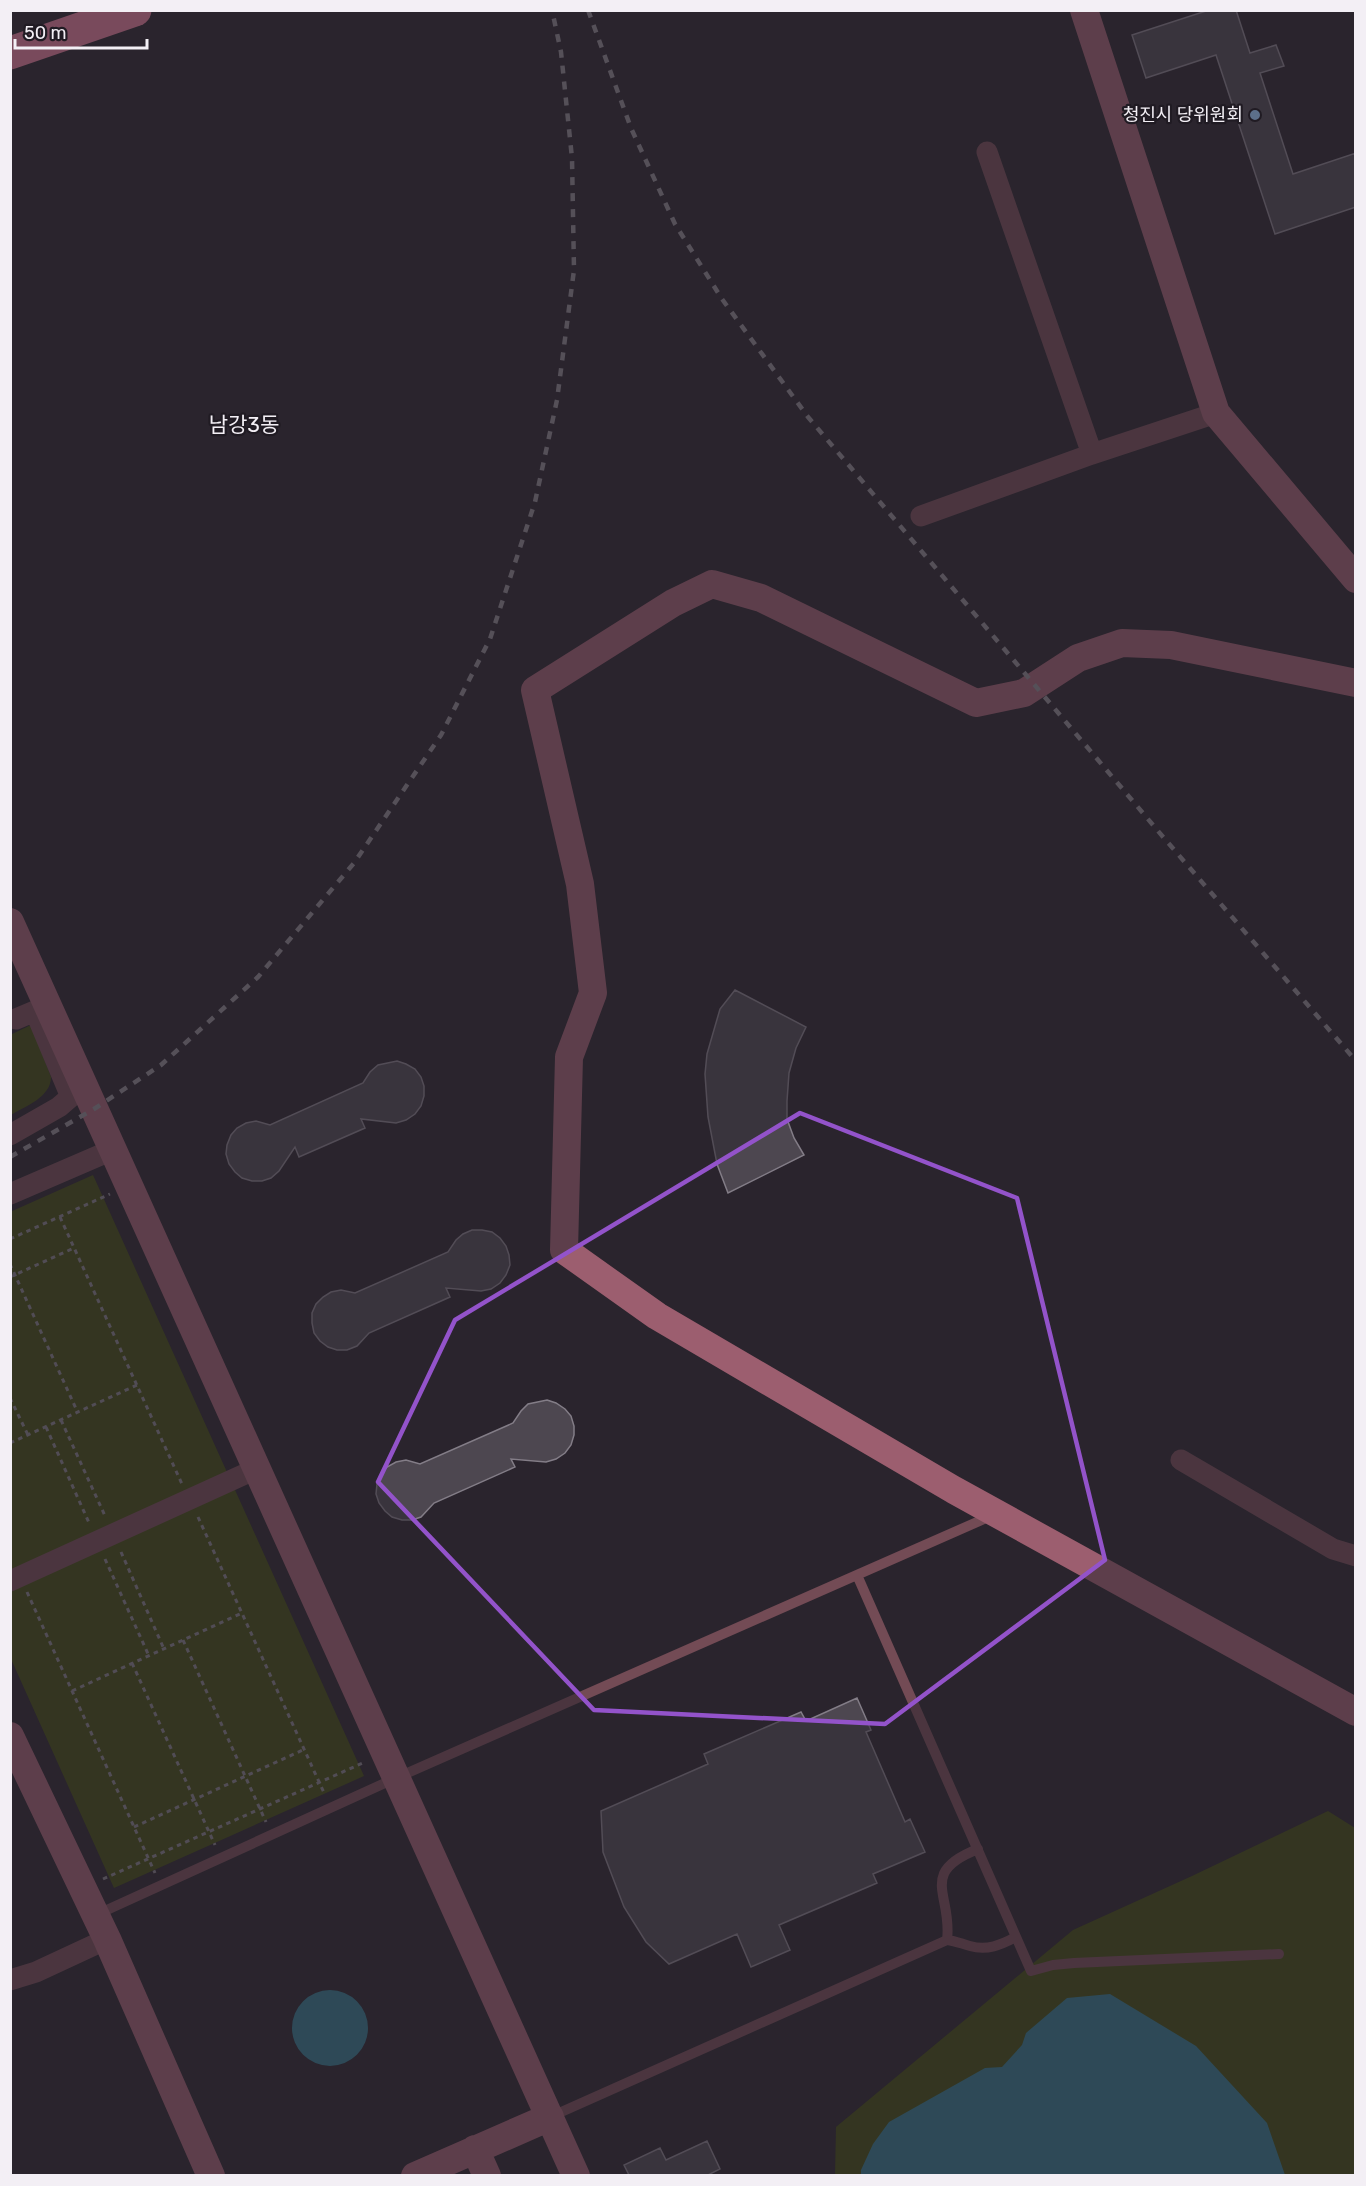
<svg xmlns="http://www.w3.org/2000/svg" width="1366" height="2186" font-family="Rubik,'Noto Sans KR',sans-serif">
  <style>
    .green { fill: #414b12 }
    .water { fill: #33778a }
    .building { fill: #4d4750; stroke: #837d87; stroke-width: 1.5 }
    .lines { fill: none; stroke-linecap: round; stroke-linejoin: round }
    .path { stroke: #827d85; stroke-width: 3; stroke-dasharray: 4.5 4.5; stroke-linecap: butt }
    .lane { stroke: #734b55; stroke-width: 10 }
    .street { stroke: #734b55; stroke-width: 21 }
    .secondary { stroke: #9c5e6f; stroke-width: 28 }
    .highway { stroke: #da7995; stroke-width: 33 }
    .rail { stroke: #8a858d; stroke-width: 4.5; stroke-dasharray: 8 8; stroke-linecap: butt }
    .marked { fill: none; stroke: #9353ca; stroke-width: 4.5; stroke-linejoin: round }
    .service-dot { fill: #5c6f8a; stroke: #201b23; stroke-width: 2 }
    .labels { text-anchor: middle; stroke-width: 4.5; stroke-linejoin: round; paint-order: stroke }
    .poi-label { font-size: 18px; fill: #f3eff5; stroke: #201b23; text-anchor: end }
    .quarter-label { font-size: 21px; fill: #f3eff5; stroke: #201b23 }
  </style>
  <rect width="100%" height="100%" fill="#2a242d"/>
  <path class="green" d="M 31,1025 L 51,1077 C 51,1097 26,1106 11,1115 L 10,1035 Z
    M 93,1175 L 364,1776 L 114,1888 L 11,1659 L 10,1212 Z
    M 1328,1811 L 1355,1828 L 1355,2175 L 835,2176 L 836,2127 L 1073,1930 L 1192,1876 Z"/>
  <path class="water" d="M292 2028a38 38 0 1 1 76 0a38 38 0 1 1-76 0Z
    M 1110,1994 L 1196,2046 L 1267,2123 L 1285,2175 L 861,2175 L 861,2170 L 873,2144 L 889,2122 L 985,2068 L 1002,2067 L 1022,2045 L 1026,2033 L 1067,1998 Z"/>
  <path class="building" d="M 1209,10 L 1236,10 L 1250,53 L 1276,45 L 1284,66 L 1260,73 L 1293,174 L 1356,153 L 1356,207 L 1275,234 L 1216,55 L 1146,78 L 1132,35 Z
    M 735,990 L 806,1027 L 796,1048 L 789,1073 L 787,1101 L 787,1119 L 794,1138 L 804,1155 L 728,1193 L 717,1164 L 708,1117 L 705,1074 L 707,1054 L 720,1009 Z
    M 397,1061 L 406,1064 L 415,1069 L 421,1077 L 424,1086 L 424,1096 L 421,1106 L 415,1114 L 406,1120 L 396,1123 L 361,1119 L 365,1128 L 299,1157 L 295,1147 L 279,1171 L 271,1178 L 262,1181 L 252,1181 L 242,1178 L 235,1172 L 229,1164 L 226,1154 L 227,1145 L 231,1135 L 237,1128 L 246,1123 L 256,1121 L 270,1125 L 363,1083 L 370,1072 L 378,1065 Z
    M 472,1230 L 482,1230 L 492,1232 L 500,1238 L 506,1246 L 509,1255 L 510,1265 L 506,1275 L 500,1283 L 491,1289 L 481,1291 L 446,1288 L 450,1297 L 369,1333 L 357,1346 L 347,1350 L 337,1350 L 328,1347 L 320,1341 L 314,1333 L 312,1323 L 312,1313 L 316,1304 L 323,1297 L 331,1292 L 341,1290 L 355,1293 L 448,1252 L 456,1240 L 463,1234 Z
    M 547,1400 L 556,1403 L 565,1409 L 571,1416 L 574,1426 L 574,1435 L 571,1445 L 565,1453 L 556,1459 L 546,1462 L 511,1459 L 515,1467 L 434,1503 L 421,1517 L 412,1520 L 402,1520 L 392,1517 L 385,1511 L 379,1503 L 376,1494 L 377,1484 L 381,1474 L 387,1467 L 396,1462 L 406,1460 L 420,1464 L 513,1423 L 521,1411 L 528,1404 Z
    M 857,1698 L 871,1730 L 866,1732 L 905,1822 L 910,1819 L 925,1852 L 873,1874 L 877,1883 L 779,1925 L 790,1950 L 751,1967 L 737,1934 L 669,1964 L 646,1942 L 624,1907 L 603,1852 L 601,1811 L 708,1764 L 704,1754 L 801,1712 L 806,1721 Z
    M 707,2141 L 720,2169 L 708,2175 L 629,2175 L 624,2165 L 660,2148 L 666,2160 Z"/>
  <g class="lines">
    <path class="path" d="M 60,1217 L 182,1484
      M 10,1239 L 110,1194
      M 10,1264 L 78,1413
      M 10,1277 L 74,1248
      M 10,1398 L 28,1435
      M 61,1420 L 106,1518
      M 46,1427 L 90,1525
      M 10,1443 L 137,1385
      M 198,1517 L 325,1795
      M 121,1552 L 164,1649
      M 105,1559 L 149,1656
      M 27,1592 L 155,1873
      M 183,1640 L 266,1822
      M 132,1663 L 215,1845
      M 72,1691 L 242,1613
      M 134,1827 L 305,1749
      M 103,1879 L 365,1762"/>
    <path class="lane" d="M 857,1575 L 1031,1971 L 1053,1965 L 1074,1963 L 1279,1954
      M 98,1914 L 396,1778 L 993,1515
      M 947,1940 C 953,1895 917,1873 978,1849
      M 550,2117 L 947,1940 C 956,1941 962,1944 970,1946 C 987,1951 1001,1945 1016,1937"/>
    <path class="street" d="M 987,152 L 1092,454
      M 921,516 L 1092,454 L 1216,413
      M 16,1019 L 35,1011 L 71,1097
      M 10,1135 L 59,1107 L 81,1088
      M 10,1194 L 112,1150
      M 1181,1460 L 1333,1549 L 1356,1556
      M 10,1581 L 256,1469
      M 10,1980 L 36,1972 L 107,1939"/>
    <path class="secondary" d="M 1084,10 L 1216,413 L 1356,579
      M 1356,683 L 1171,645 L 1122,643 L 1078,658 L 1024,693 L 976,703 L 761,598 L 712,584 L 673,603 L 535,690 L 580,884 L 593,993 L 569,1057 L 564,1250 L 657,1316 L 954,1490 L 1356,1712
      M 10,922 L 576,2176
      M 10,1736 L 107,1939 L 211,2176
      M 475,2149 L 487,2176
      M 415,2176 L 550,2117"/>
    <path class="highway" d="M 10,53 L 135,10"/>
    <path class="rail" d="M 588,10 L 631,128 L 675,224 L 722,299 L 808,417 L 1164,838 L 1356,1061
      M 10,1157 L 94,1109 L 161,1065 L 258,977 L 354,863 L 441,735 L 490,639 L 535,502 L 557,400 L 574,270 L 572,158 L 561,52 L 552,10"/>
  </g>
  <path d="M0 0H1366V2186H0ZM 800,1113 L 1017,1198 L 1105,1560 L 885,1724 L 594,1710 L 378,1482 L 455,1320 Z" fill="#2a242d" fill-opacity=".55" fill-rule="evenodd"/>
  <path class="marked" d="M 800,1113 L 1017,1198 L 1105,1560 L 885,1724 L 594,1710 L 378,1482 L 455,1320 Z"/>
  <circle class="service-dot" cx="1255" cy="115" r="6"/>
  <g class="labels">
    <g class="poi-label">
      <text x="1243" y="121">청진시 당위원회</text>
    </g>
    <g class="quarter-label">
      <text x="244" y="432">남강3동</text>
    </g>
  </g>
  <rect width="1366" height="2186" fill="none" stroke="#f3eff5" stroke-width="24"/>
  <path d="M15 39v9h132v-9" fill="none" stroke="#f3eff5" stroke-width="3"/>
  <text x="24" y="39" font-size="18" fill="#f3eff5" stroke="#201b23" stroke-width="4.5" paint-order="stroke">50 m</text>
</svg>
